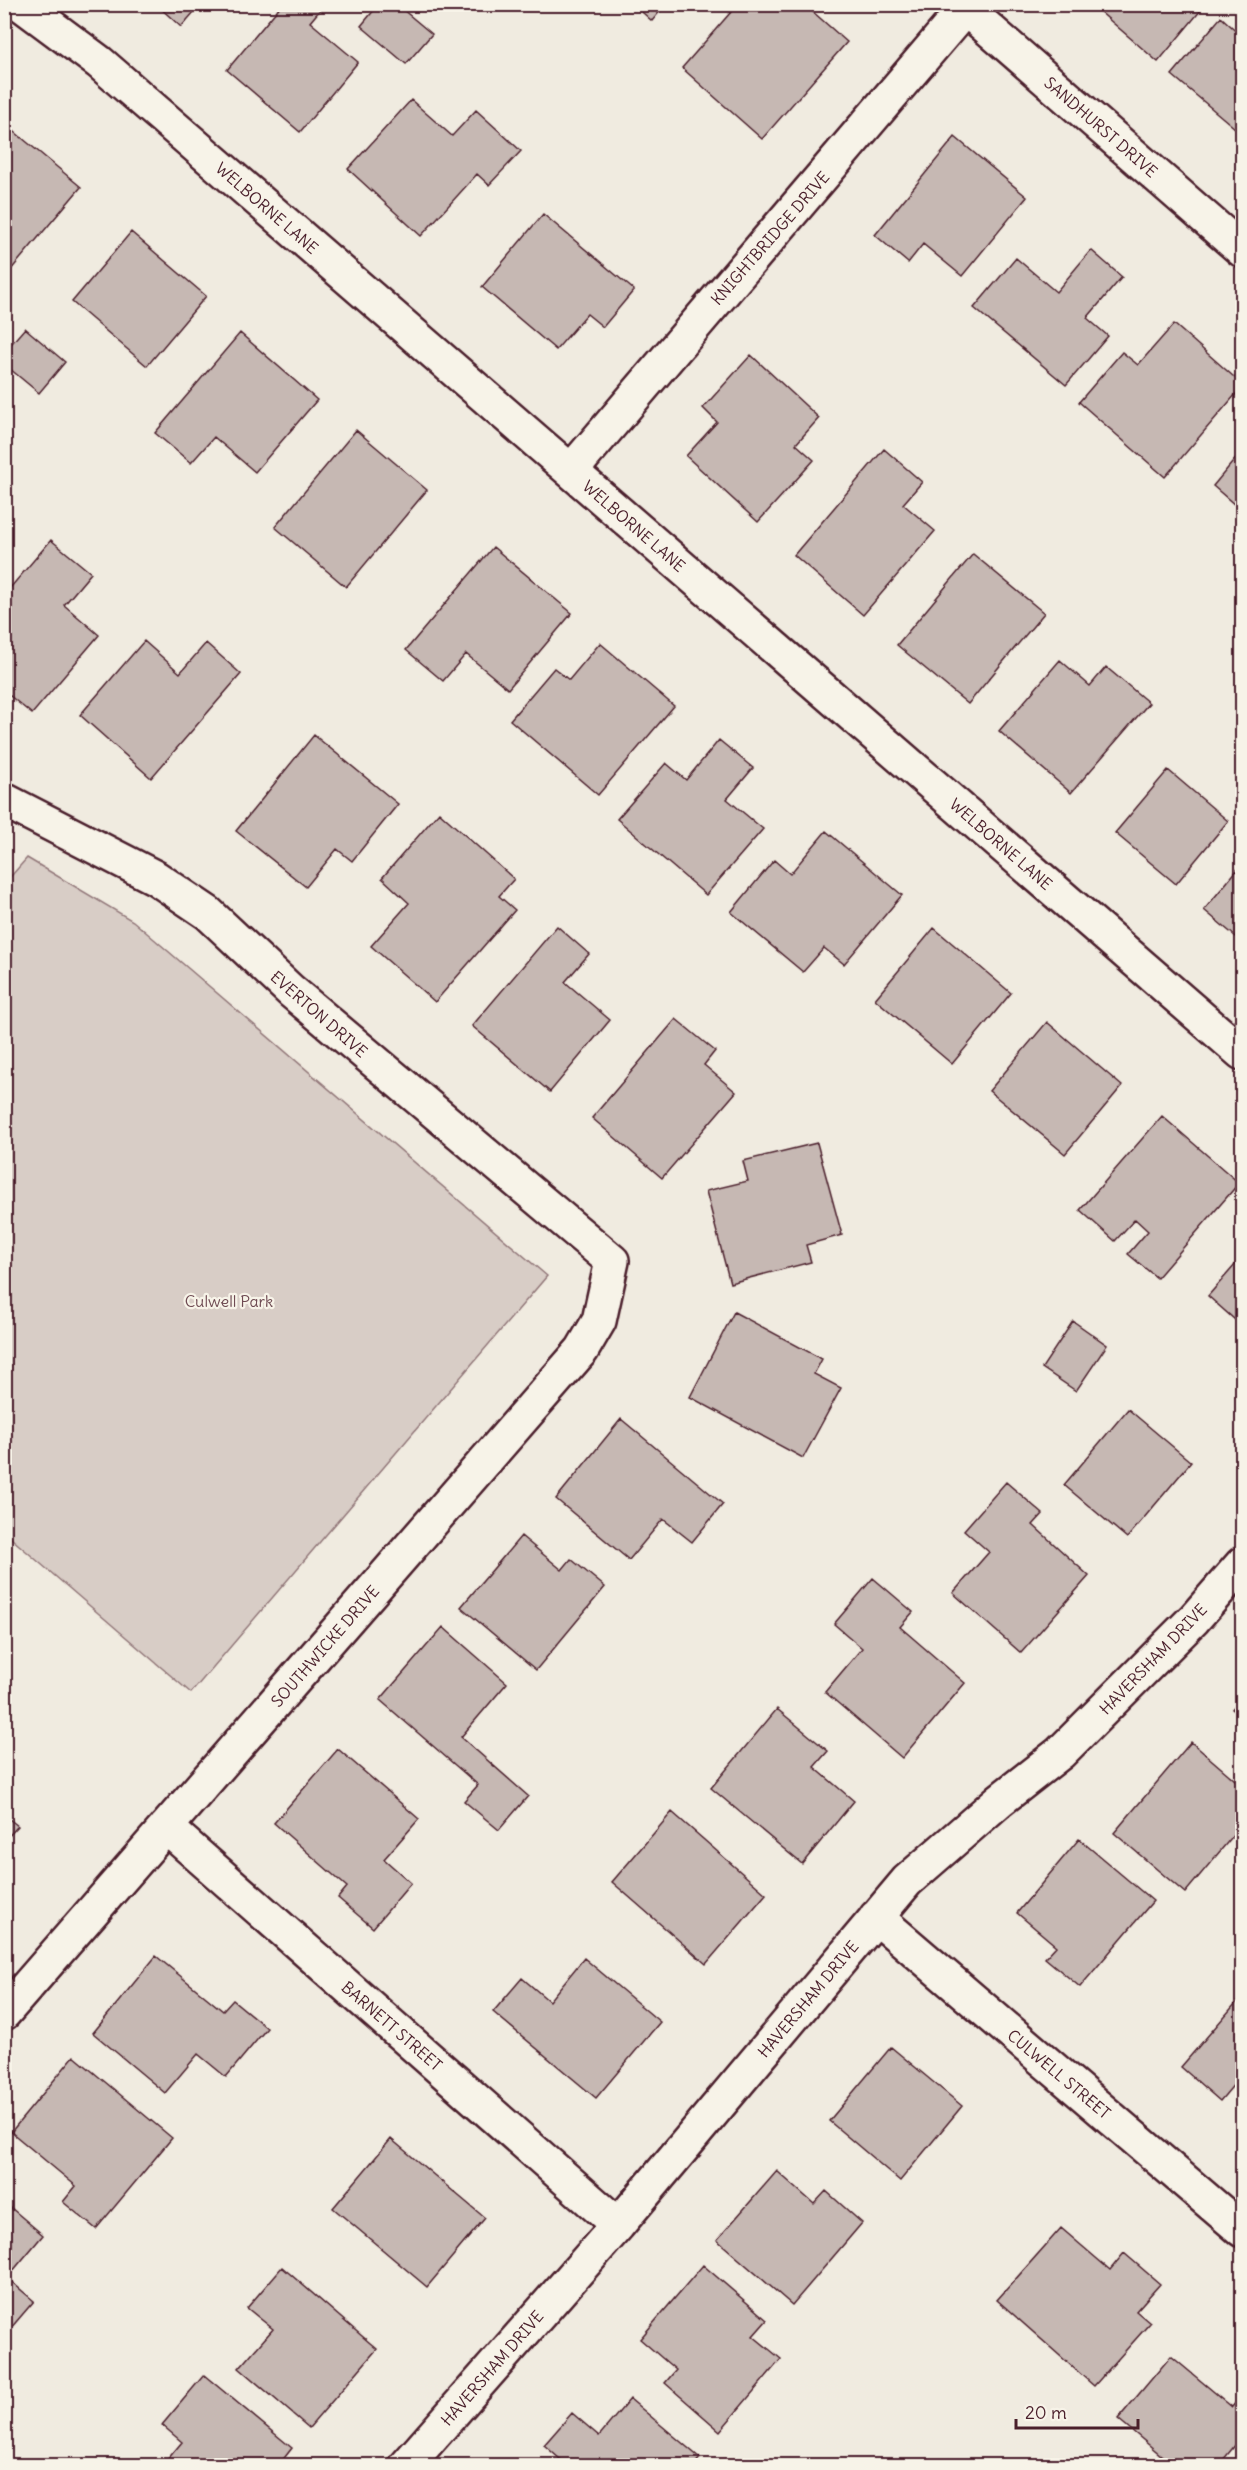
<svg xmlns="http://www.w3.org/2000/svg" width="1247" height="2470" font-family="Delius,sans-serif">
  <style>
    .green { fill: #d8cdc6; stroke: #917678; stroke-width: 1.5 }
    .building { fill: #c6b8b3; stroke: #4a1f2b; stroke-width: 1.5 }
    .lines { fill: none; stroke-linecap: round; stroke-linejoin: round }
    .minor-casing { stroke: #4a1f2b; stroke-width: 38 }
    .minor { stroke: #f7f3e8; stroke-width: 33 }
    .labels { text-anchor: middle; stroke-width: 4.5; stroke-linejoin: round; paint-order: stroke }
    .street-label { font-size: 16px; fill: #4a1f2b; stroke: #f7f3e8 }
    .park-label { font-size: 16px; fill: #6e4a52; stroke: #f7f3e8 }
  </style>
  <rect width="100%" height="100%" fill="#f0ebe0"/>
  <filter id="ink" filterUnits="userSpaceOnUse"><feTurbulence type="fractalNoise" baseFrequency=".0167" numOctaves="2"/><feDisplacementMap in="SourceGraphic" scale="12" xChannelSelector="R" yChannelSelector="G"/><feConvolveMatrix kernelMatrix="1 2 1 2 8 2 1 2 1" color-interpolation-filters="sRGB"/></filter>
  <g filter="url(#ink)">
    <path class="green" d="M 27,858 L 133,921 L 547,1276 L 191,1693 L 5,1533 L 4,884 Z"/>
    <path class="building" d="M 156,4 L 201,4 L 181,27 Z
      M 282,4 L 325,4 L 310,22 L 358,62 L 300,132 L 227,70 Z
      M 379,4 L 396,4 L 432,34 L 406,64 L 361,26 Z
      M 633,4 L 666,4 L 652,21 Z
      M 738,4 L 804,4 L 847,42 L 762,139 L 682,68 Z
      M 1091,4 L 1206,4 L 1158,62 Z
      M 1221,17 L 1242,36 L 1242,134 L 1172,75 Z
      M 411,100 L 452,136 L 476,110 L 521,151 L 489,185 L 477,174 L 421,236 L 348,169 Z
      M 4,123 L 81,187 L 4,278 Z
      M 955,137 L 1027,197 L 962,276 L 923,244 L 908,263 L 875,235 Z
      M 543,214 L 634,290 L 603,327 L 587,314 L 556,350 L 482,287 Z
      M 131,232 L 206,296 L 147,366 L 72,302 Z
      M 1091,250 L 1122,277 L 1087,318 L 1108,336 L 1066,385 L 974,308 L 1016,258 L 1056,292 Z
      M 1174,324 L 1242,384 L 1242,387 L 1165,477 L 1079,402 L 1122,352 L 1138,365 Z
      M 25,328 L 65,362 L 39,393 L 4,364 L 4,352 Z
      M 240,333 L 317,400 L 255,472 L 214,437 L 191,463 L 155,433 Z
      M 751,355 L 819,418 L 796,444 L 814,460 L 758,522 L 686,456 L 717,422 L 703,408 Z
      M 356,430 L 427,490 L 346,587 L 275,527 Z
      M 884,449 L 922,482 L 903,504 L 935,531 L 863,615 L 794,555 Z
      M 1242,451 L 1242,511 L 1213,486 Z
      M 51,540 L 91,573 L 64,605 L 99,635 L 32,714 L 4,691 L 4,595 Z
      M 493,547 L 572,613 L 508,689 L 466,654 L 443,681 L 406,650 Z
      M 973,554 L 1044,613 L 968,704 L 897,645 Z
      M 144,641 L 180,673 L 206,643 L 241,674 L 151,778 L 80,715 Z
      M 600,643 L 674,706 L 598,795 L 510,720 L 554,668 L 569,680 Z
      M 1060,660 L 1090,686 L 1106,667 L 1149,703 L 1071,793 L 999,731 Z
      M 314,735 L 398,804 L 352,861 L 337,849 L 306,887 L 236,831 Z
      M 719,740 L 753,768 L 727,799 L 763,829 L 706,895 L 617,819 L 666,763 L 686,780 Z
      M 1168,770 L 1228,821 L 1176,884 L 1115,833 Z
      M 439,812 L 514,879 L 499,896 L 515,910 L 435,1002 L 371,946 L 409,903 L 382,878 Z
      M 826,831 L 902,895 L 844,964 L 824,948 L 803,972 L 731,912 L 774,860 L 790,874 Z
      M 1242,864 L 1242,942 L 1204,910 Z
      M 557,926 L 589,954 L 565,982 L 610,1020 L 550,1092 L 472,1026 Z
      M 934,928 L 1011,993 L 952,1064 L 875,999 Z
      M 676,1019 L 715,1051 L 704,1065 L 736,1092 L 662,1178 L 592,1118 Z
      M 1047,1022 L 1122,1086 L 1065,1154 L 989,1091 Z
      M 1162,1116 L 1239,1183 L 1157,1278 L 1128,1254 L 1148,1231 L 1135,1219 L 1115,1241 L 1080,1210 Z
      M 817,1143 L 842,1235 L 806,1245 L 811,1262 L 730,1283 L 706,1191 L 748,1181 L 743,1161 Z
      M 1242,1257 L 1242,1326 L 1208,1296 Z
      M 734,1312 L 822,1359 L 814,1374 L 841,1388 L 803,1458 L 690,1397 Z
      M 1073,1321 L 1107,1345 L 1076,1391 L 1042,1368 Z
      M 1128,1409 L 1191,1462 L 1127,1538 L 1064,1485 Z
      M 621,1419 L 723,1504 L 692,1542 L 663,1519 L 629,1560 L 556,1499 Z
      M 1006,1482 L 1043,1514 L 1033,1525 L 1089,1576 L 1021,1653 L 953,1593 L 989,1552 L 964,1530 Z
      M 521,1536 L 562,1570 L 571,1559 L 605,1587 L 536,1670 L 461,1607 Z
      M 873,1578 L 913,1612 L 900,1627 L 965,1683 L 902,1758 L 825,1692 L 862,1648 L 834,1624 Z
      M 443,1627 L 507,1683 L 461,1737 L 528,1796 L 499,1830 L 464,1801 L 478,1785 L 380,1700 Z
      M 1242,1697 L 1242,1717 L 1232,1709 Z
      M 777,1709 L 828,1751 L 814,1767 L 854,1801 L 802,1864 L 711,1788 Z
      M 1191,1742 L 1242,1786 L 1242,1825 L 1185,1893 L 1114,1833 Z
      M 338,1749 L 419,1819 L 384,1859 L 411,1883 L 373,1928 L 338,1898 L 347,1887 L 274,1823 Z
      M 672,1812 L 766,1894 L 706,1964 L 612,1882 Z
      M 4,1815 L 18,1826 L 4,1841 Z
      M 1079,1839 L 1153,1901 L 1080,1987 L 1045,1958 L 1056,1946 L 1017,1913 Z
      M 156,1956 L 223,2011 L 233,2000 L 267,2028 L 226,2077 L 198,2054 L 165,2093 L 93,2033 Z
      M 584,1958 L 660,2022 L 596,2098 L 493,2012 L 522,1978 L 549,2001 Z
      M 1242,1996 L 1242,2075 L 1220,2101 L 1181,2067 Z
      M 891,2047 L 962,2106 L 900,2181 L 829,2121 Z
      M 74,2056 L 172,2138 L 96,2229 L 63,2202 L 76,2186 L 11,2132 Z
      M 391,2139 L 485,2218 L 427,2287 L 333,2208 Z
      M 777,2171 L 814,2204 L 826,2191 L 862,2223 L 792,2305 L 717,2240 Z
      M 4,2202 L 43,2235 L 7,2278 L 34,2301 L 4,2336 Z
      M 1061,2228 L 1110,2270 L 1124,2253 L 1160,2284 L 1136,2311 L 1150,2323 L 1094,2386 L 997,2300 Z
      M 703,2265 L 767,2320 L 753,2336 L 781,2359 L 720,2431 L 665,2383 L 676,2370 L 640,2339 Z
      M 282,2267 L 377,2349 L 309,2428 L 239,2368 L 273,2329 L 247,2308 Z
      M 1171,2356 L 1232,2407 L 1242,2395 L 1242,2437 L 1218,2466 L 1174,2466 L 1118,2419 Z
      M 204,2375 L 292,2448 L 278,2466 L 162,2466 L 182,2442 L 162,2425 Z
      M 630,2399 L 700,2458 L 693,2466 L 568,2466 L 544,2445 L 572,2413 L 599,2436 Z"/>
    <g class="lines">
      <defs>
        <path id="minor" d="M 21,4 L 99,62 L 1242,1053
          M 960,4 L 1242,250
          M 571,471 L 969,4
          M 4,800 L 156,878 L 208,913 L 291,991 L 612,1261 L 599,1321 L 582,1350 L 4,2013
          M 166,1827 L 618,2225
          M 876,1917 L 1242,2230
          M 406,2466 L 618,2225 L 907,1881 L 1000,1800 L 1060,1753 L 1194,1619 L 1242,1564"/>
      </defs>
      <use href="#minor" class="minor-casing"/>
      <use href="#minor" class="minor"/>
    </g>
  </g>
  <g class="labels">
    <g class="street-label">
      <text transform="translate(1101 127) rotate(41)" y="6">SANDHURST DRIVE</text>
      <text transform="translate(267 208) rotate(41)" y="6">WELBORNE LANE</text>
      <text transform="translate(770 238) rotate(-49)" y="6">KNIGHTBRIDGE DRIVE</text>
      <text transform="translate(634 526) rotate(41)" y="6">WELBORNE LANE</text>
      <text transform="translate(1001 844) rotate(41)" y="6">WELBORNE LANE</text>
      <text transform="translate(319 1014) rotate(41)" y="6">EVERTON DRIVE</text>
      <text transform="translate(325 1646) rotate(-49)" y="6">SOUTHWICKE DRIVE</text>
      <text transform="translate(1153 1659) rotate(-46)" y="6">HAVERSHAM DRIVE</text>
      <text transform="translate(808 1999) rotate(-50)" y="6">HAVERSHAM DRIVE</text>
      <text transform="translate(392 2026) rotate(41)" y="6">BARNETT STREET</text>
      <text transform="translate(1059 2074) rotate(40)" y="6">CULWELL STREET</text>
      <text transform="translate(492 2368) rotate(-49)" y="6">HAVERSHAM DRIVE</text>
    </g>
    <g class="park-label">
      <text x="229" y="1307">Culwell Park</text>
    </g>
  </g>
  <rect width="1247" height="2470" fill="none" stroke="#f7f3e8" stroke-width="24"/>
  <rect x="12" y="12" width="1223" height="2446" fill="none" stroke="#4a1f2b" stroke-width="2" filter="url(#ink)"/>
  <path d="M1016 2419v9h122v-9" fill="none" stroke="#4a1f2b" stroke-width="3"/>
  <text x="1025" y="2419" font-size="18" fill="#4a1f2b" stroke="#f7f3e8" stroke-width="4.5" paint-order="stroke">20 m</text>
</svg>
